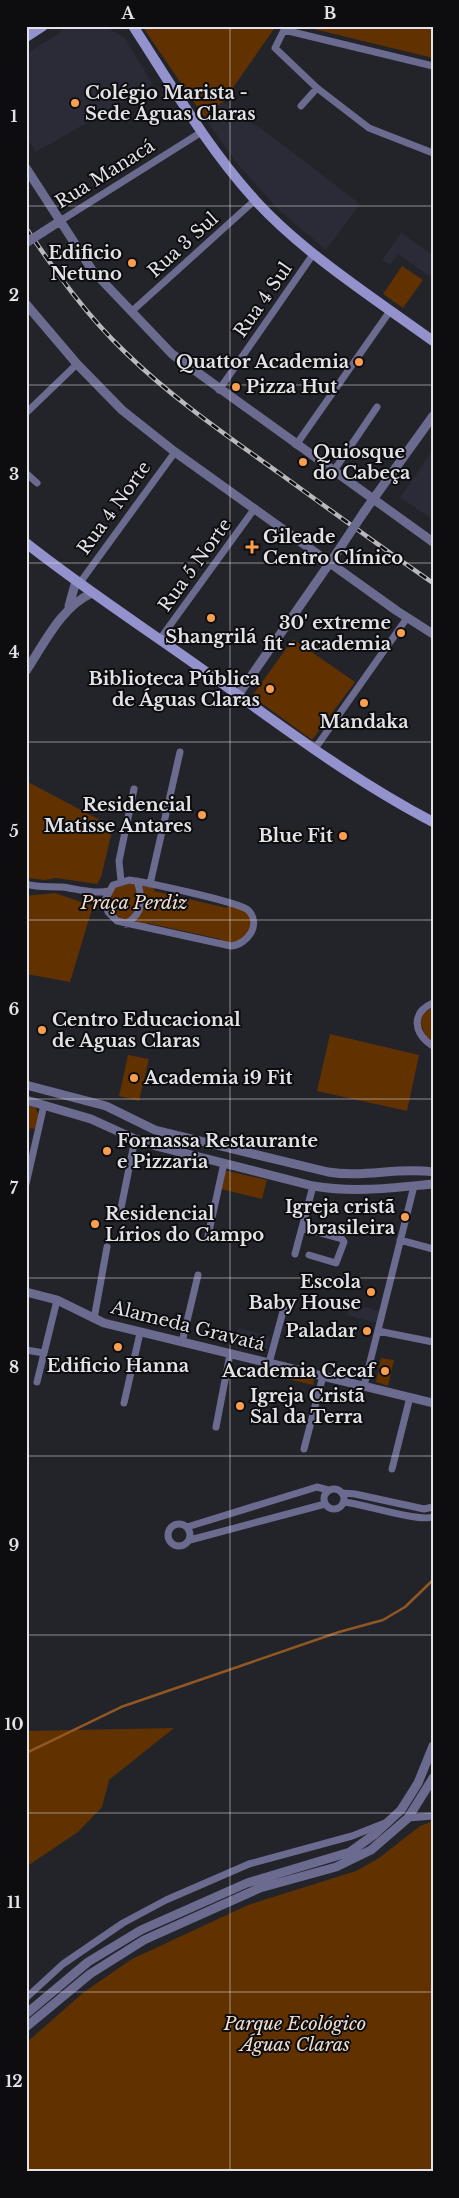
<svg xmlns="http://www.w3.org/2000/svg" width="459" height="2198" font-family="'Libre Baskerville',serif">
  <style>
    .built { fill: #2b2b37 }
    .green { fill: #613200 }
    .lines { fill: none; stroke-linecap: round; stroke-linejoin: round }
    .stream { stroke: #925823; stroke-width: 2.5 }
    .minor { stroke: #6b6a8f; stroke-width: 7 }
    .tertiary { stroke: #6b6a8f; stroke-width: 9 }
    .secondary { stroke: #9492cd; stroke-width: 10 }
    .rail-casing { stroke: #b8b8be; stroke-width: 4.5 }
    .rail { stroke: #0d0d10; stroke-width: 2.5; stroke-dasharray: 8; stroke-linecap: butt }
    .tertiary-bridge { stroke: #6b6a8f; stroke-width: 9 }
    .grid { fill: none; stroke: #e2e2e7; stroke-width: 1; stroke-opacity: 0.55 }
    .poi-dot { fill: #fa9f4e; stroke: #0d0d10; stroke-width: 2 }
    .labels { text-anchor: middle; stroke-width: 4; stroke-linejoin: round; paint-order: stroke }
    .poi-label { font-size: 18px; font-weight: bold; fill: #e2e2e7; stroke: #0d0d10; text-anchor: end }
    .street-label { font-size: 18px; fill: #e2e2e7; stroke: #0d0d10 }
    .park-label { font-size: 18px; font-style: italic; fill: #f2ddcd; stroke: #0d0d10 }
    .neatline { fill: none; stroke: #e2e2e7; stroke-width: 2 }
    .grid-label { font-size: 16px; text-anchor: middle; font-weight: bold; fill: #e2e2e7 }
  </style>
  <rect width="100%" height="100%" fill="#23232a"/>
  <path class="built" d="M 70,26 L 104,26 L 125,38 L 153,85 L 36,152 L 26,137 L 26,54 Z
    M 223,102 L 270,135 L 360,204 L 326,250 L 279,210 L 239,166 L 204,117 Z
    M 401,233 L 433,255 L 433,279 L 398,254 L 390,265 L 382,260 Z
    M 433,450 L 433,520 L 400,497 Z
    M 350,1303 L 379,1311 L 377,1323 L 347,1315 Z
    M 239,1328 L 270,1337 L 268,1350 L 235,1342 Z"/>
  <path class="green" d="M 142,26 L 276,26 L 223,102 L 204,117 Z
    M 301,26 L 433,26 L 433,58 Z
    M 402,266 L 423,280 L 403,308 L 383,294 Z
    M 293,639 L 355,682 L 312,740 L 252,696 Z
    M 26,781 L 113,827 L 101,877 L 97,884 L 56,878 L 45,880 L 26,878 Z
    M 121,881 L 155,885 L 154,891 L 227,908 L 228,902 L 246,909 L 253,926 L 244,942 L 219,944 L 220,939 L 147,923 L 145,928 L 126,924 L 108,912 L 109,891 Z
    M 55,893 L 93,906 L 70,982 L 26,974 L 26,896 Z
    M 433,1007 L 433,1042 L 425,1035 L 420,1021 L 423,1014 Z
    M 330,1034 L 419,1055 L 407,1111 L 317,1091 Z
    M 128,1055 L 149,1059 L 139,1101 L 119,1096 Z
    M 26,1105 L 35,1107 L 39,1115 L 35,1129 L 30,1128 L 26,1143 Z
    M 223,1170 L 267,1180 L 262,1199 L 221,1189 Z
    M 381,1358 L 394,1360 L 388,1386 L 376,1382 Z
    M 274,1369 L 314,1379 L 313,1385 L 272,1375 Z
    M 174,1728 L 109,1780 L 102,1807 L 78,1832 L 26,1867 L 26,1731 Z
    M 433,1821 L 433,2172 L 26,2172 L 26,2043 L 84,1992 L 132,1959 L 248,1905 L 356,1871 L 379,1858 L 420,1826 Z"/>
  <g class="lines">
    <path class="stream" d="M 26,1753 L 121,1707 L 339,1632 L 383,1620 L 405,1607 L 433,1580"/>
    <path class="minor" d="M 317,88 L 275,48 L 284,30 L 433,66
      M 301,106 L 317,88 L 369,128 L 433,153
      M 60,221 L 200,133
      M 131,312 L 255,200
      M 219,390 L 314,253
      M 26,413 L 77,364
      M 296,445 L 390,311
      M 333,472 L 377,407
      M 26,473 L 37,483
      M 79,584 L 175,452
      M 160,639 L 255,508
      M 314,750 L 407,618
      M 129,880 C 145,882 239,902 248,910 C 262,924 248,944 231,946 L 117,921 L 108,912 L 105,900 L 113,885 Z
      M 121,881 L 119,861 L 134,789
      M 26,884 C 38,888 49,886 62,887 C 78,889 92,894 109,891
      M 150,884 L 180,752
      M 126,924 C 144,913 143,899 137,881
      M 433,1003 C 410,1013 414,1034 433,1046
      M 26,1184 L 44,1105
      M 120,1213 L 135,1139
      M 302,1228 L 342,1239 L 344,1242 L 336,1263 L 309,1255
      M 208,1236 L 224,1163
      M 400,1240 L 433,1249
      M 295,1254 L 313,1186
      M 94,1319 L 107,1247
      M 378,1331 L 433,1342
      M 182,1342 L 198,1275
      M 26,1350 L 44,1353
      M 269,1363 L 285,1304
      M 37,1382 L 57,1300
      M 364,1386 L 414,1186
      M 124,1403 L 140,1333
      M 216,1427 L 230,1354
      M 304,1449 L 323,1376
      M 392,1469 L 410,1397
      M324 1499a10 10 0 1 1 20 0a10 10 0 1 1-20 0Z
      M 343,1493 L 355,1494 L 424,1509 L 433,1507
      M 344,1502 C 364,1504 417,1522 433,1517
      M168 1535a11 11 0 1 1 22 0a11 11 0 1 1-22 0Z
      M 187,1527 L 317,1487 L 328,1490
      M 190,1540 L 325,1504
      M 408,1818 L 433,1816
      M 26,1998 L 63,1964 L 123,1923 L 166,1900 L 249,1864 L 352,1836 L 385,1823"/>
    <path class="tertiary" d="M 26,168 L 92,270 L 172,354 L 433,542
      M 43,232 L 60,221
      M 26,304 L 77,364 L 122,410 L 175,452 L 397,611 L 433,634
      M 364,512 L 433,416
      M 69,606 L 76,581
      M 26,671 C 44,644 61,607 92,593
      M 238,695 L 338,551
      M 26,1085 L 106,1106 L 155,1130 L 328,1172 C 363,1178 398,1167 433,1172
      M 26,1100 L 91,1119 L 135,1139 L 156,1146 L 313,1186 C 355,1193 391,1188 433,1184
      M 26,1292 L 57,1300 L 104,1323 L 433,1403
      M 26,2014 L 88,1962 L 141,1930 L 247,1883 L 350,1852 L 375,1834 L 401,1810 L 418,1783 L 433,1746
      M 26,2027 L 90,1974 L 144,1940 L 260,1888 L 336,1867 L 371,1850 L 408,1818 L 433,1778"/>
    <path class="secondary" d="M 133,26 C 172,86 207,147 255,200 C 302,252 375,299 433,341
      M 26,37 L 43,26
      M 26,543 C 83,588 143,627 202,669 C 277,723 351,779 433,822"/>
    <defs>
      <path id="rail" d="M 26,228 C 56,272 86,315 125,352 C 172,398 226,435 279,473 C 330,510 381,547 433,583"/>
    </defs>
    <use href="#rail" class="rail-casing"/>
    <use href="#rail" class="rail"/>
    <path class="tertiary-bridge" d="M 26,243 L 43,232
      M 338,551 L 364,512"/>
  </g>
  <path class="grid" d="M 230,26 L 230,2172M 26,206 L 433,206M 26,385 L 433,385M 26,563 L 433,563M 26,742 L 433,742M 26,920 L 433,920M 26,1099 L 433,1099M 26,1278 L 433,1278M 26,1456 L 433,1456M 26,1635 L 433,1635M 26,1813 L 433,1813M 26,1992 L 433,1992"/>
  <g class="poi-dot">
    <circle cx="75" cy="103" r="5"/>
    <circle cx="132" cy="263" r="5"/>
    <circle cx="359" cy="362" r="5"/>
    <circle cx="236" cy="387" r="5"/>
    <circle cx="303" cy="462" r="5"/>
    <path d="M249.5 539.5h5v5h5v5h-5v5h-5v-5h-5v-5h5z"/>
    <circle cx="211" cy="618" r="5"/>
    <circle cx="401" cy="633" r="5"/>
    <circle cx="270" cy="689" r="5"/>
    <circle cx="364" cy="703" r="5"/>
    <circle cx="202" cy="815" r="5"/>
    <circle cx="343" cy="836" r="5"/>
    <circle cx="42" cy="1030" r="5"/>
    <circle cx="134" cy="1078" r="5"/>
    <circle cx="107" cy="1151" r="5"/>
    <circle cx="405" cy="1217" r="5"/>
    <circle cx="95" cy="1224" r="5"/>
    <circle cx="371" cy="1292" r="5"/>
    <circle cx="367" cy="1331" r="5"/>
    <circle cx="118" cy="1347" r="5"/>
    <circle cx="385" cy="1371" r="5"/>
    <circle cx="240" cy="1406" r="5"/>
  </g>
  <g class="labels">
    <g class="poi-label">
      <text x="85" y="99" text-anchor="start">Colégio Marista -<tspan x="85" dy="21">Sede Águas Claras</tspan></text>
      <text x="122" y="259">Edificio<tspan x="122" dy="21">Netuno</tspan></text>
      <text x="349" y="368">Quattor Academia</text>
      <text x="246" y="393" text-anchor="start">Pizza Hut</text>
      <text x="313" y="458" text-anchor="start">Quiosque<tspan x="313" dy="21">do Cabeça</tspan></text>
      <text x="263" y="543" text-anchor="start">Gileade<tspan x="263" dy="21">Centro Clínico</tspan></text>
      <text x="391" y="629">30' extreme<tspan x="391" dy="21">fit - academia</tspan></text>
      <text x="211" y="643" text-anchor="middle">Shangrilá</text>
      <text x="260" y="685">Biblioteca Pública<tspan x="260" dy="21">de Águas Claras</tspan></text>
      <text x="364" y="728" text-anchor="middle">Mandaka</text>
      <text x="192" y="811">Residencial<tspan x="192" dy="21">Matisse Antares</tspan></text>
      <text x="333" y="842">Blue Fit</text>
      <text x="52" y="1026" text-anchor="start">Centro Educacional<tspan x="52" dy="21">de Aguas Claras</tspan></text>
      <text x="144" y="1084" text-anchor="start">Academia i9 Fit</text>
      <text x="117" y="1147" text-anchor="start">Fornassa Restaurante<tspan x="117" dy="21">e Pizzaria</tspan></text>
      <text x="395" y="1213">Igreja cristã<tspan x="395" dy="21">brasileira</tspan></text>
      <text x="105" y="1220" text-anchor="start">Residencial<tspan x="105" dy="21">Lírios do Campo</tspan></text>
      <text x="361" y="1288">Escola<tspan x="361" dy="21">Baby House</tspan></text>
      <text x="357" y="1337">Paladar</text>
      <text x="118" y="1372" text-anchor="middle">Edificio Hanna</text>
      <text x="375" y="1377">Academia Cecaf</text>
      <text x="250" y="1402" text-anchor="start">Igreja Cristã<tspan x="250" dy="21">Sal da Terra</tspan></text>
    </g>
    <g class="street-label">
      <text transform="translate(105 174) rotate(-32)" y="6">Rua Manacá</text>
      <text transform="translate(183 245) rotate(-42)" y="6">Rua 3 Sul</text>
      <text transform="translate(263 300) rotate(-55)" y="6">Rua 4 Sul</text>
      <text transform="translate(114 508) rotate(-54)" y="6">Rua 4 Norte</text>
      <text transform="translate(195 565) rotate(-54)" y="6">Rua 5 Norte</text>
      <text transform="translate(188 1326) rotate(14)" y="6">Alameda Gravatá</text>
    </g>
    <g class="park-label">
      <text x="134" y="909">Praça Perdiz</text>
      <text x="295" y="2030">Parque Ecológico<tspan x="295" dy="21">Águas Claras</tspan></text>
    </g>
  </g>
  <rect width="459" height="2198" fill="none" stroke="#0d0d10" stroke-width="55"/>
  <rect x="28" y="28" width="404" height="2142" class="neatline"/>
  <g class="grid-label">
    <text x="128" y="19">A</text>
    <text x="330" y="19">B</text>
    <text x="14" y="122">1</text>
    <text x="14" y="301">2</text>
    <text x="14" y="480">3</text>
    <text x="14" y="658">4</text>
    <text x="14" y="837">5</text>
    <text x="14" y="1015">6</text>
    <text x="14" y="1194">7</text>
    <text x="14" y="1373">8</text>
    <text x="14" y="1551">9</text>
    <text x="14" y="1730">10</text>
    <text x="14" y="1908">11</text>
    <text x="14" y="2087">12</text>
  </g>
</svg>
